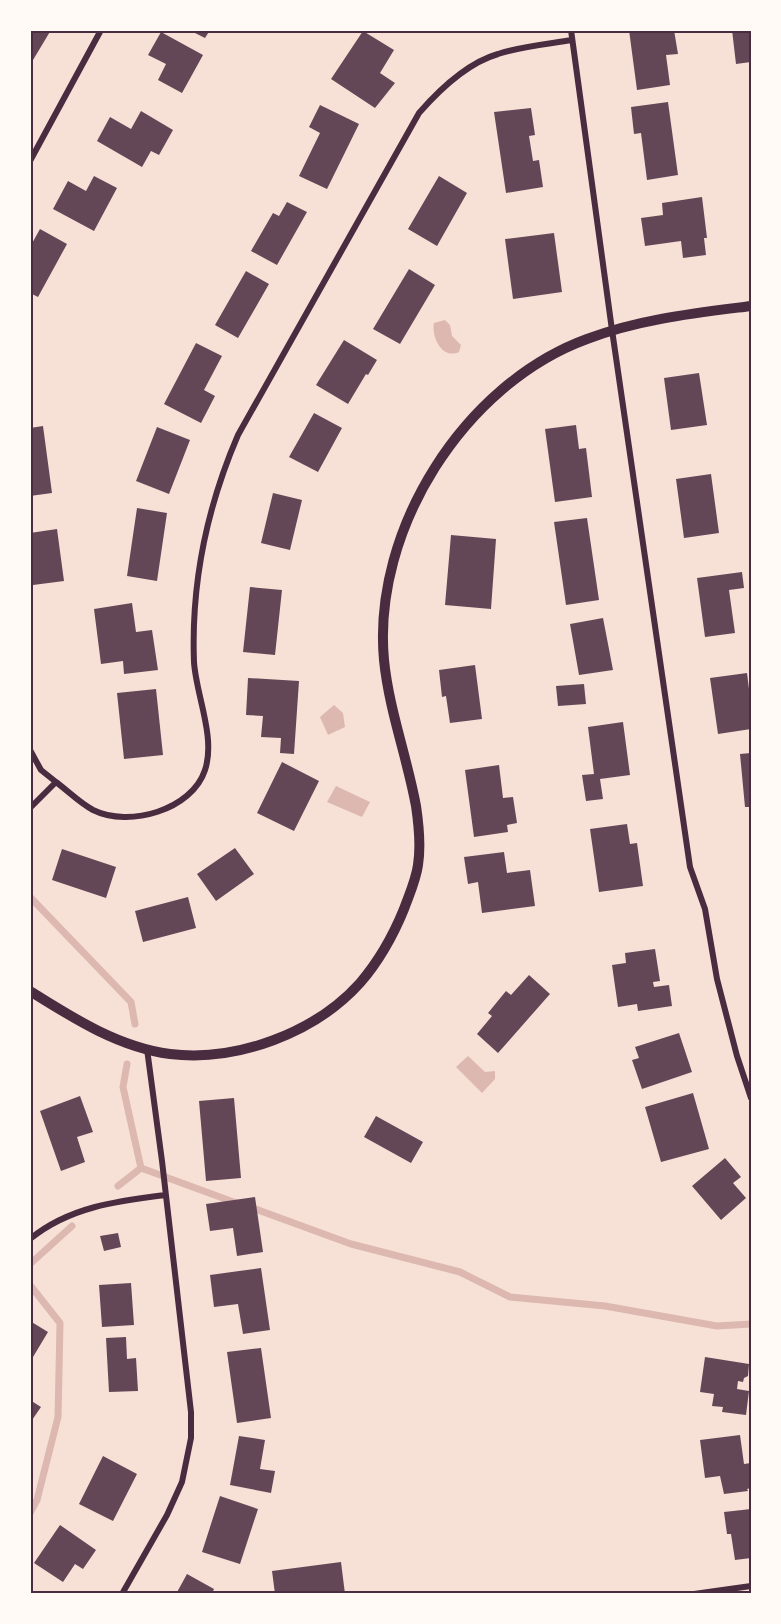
<svg xmlns="http://www.w3.org/2000/svg" width="781" height="1624" font-family="'PT Serif',serif">
  <style>
    .water { fill: #dcb8b0 }
    .lines { fill: none; stroke-linecap: round; stroke-linejoin: round }
    .stream { stroke: #dcb8b0; stroke-width: 7 }
    .building { fill: #644757 }
    .minor { stroke: #4a2c40; stroke-width: 6 }
    .tertiary { stroke: #4a2c40; stroke-width: 10 }
    .neatline { fill: none; stroke: #4a2c40; stroke-width: 2 }
  </style>
  <rect width="100%" height="100%" fill="#f7e1d7"/>
  <path class="water" d="M 445,320 L 450,325 L 452,336 L 461,345 L 459,352 C 442,360 431,336 434,323 Z
    M 334,705 L 343,713 L 345,727 L 328,735 L 320,717 Z
    M 336,786 L 370,802 L 362,817 L 327,802 Z
    M 468,1056 L 485,1072 L 495,1071 L 495,1079 L 482,1093 L 456,1067 Z"/>
  <g class="lines">
    <path class="stream" d="M 30,897 L 131,1002 L 135,1024
      M 127,1064 L 123,1087 L 141,1168
      M 141,1168 L 239,1204
      M 118,1186 L 141,1168
      M 250,1207 L 351,1244 L 460,1272 L 510,1297 L 605,1306 L 717,1326 L 751,1324
      M 30,1264 L 72,1226
      M 30,1285 L 60,1323 L 58,1417 L 37,1500 L 30,1513"/>
  </g>
  <path class="building" d="M 30,30 L 51,30 L 30,65 Z
    M 189,30 L 210,30 L 205,38 Z
    M 629,30 L 674,30 L 678,54 L 666,55 L 670,85 L 637,90 Z
    M 732,30 L 751,30 L 751,62 L 736,64 Z
    M 363,31 L 394,50 L 380,73 L 395,83 L 375,108 L 331,79 Z
    M 161,32 L 203,55 L 182,93 L 158,80 L 166,64 L 148,55 Z
    M 668,102 L 678,175 L 647,180 L 641,133 L 634,134 L 631,107 Z
    M 320,105 L 359,124 L 327,189 L 299,176 L 320,133 L 309,127 Z
    M 531,108 L 535,135 L 529,136 L 533,161 L 539,160 L 543,187 L 506,193 L 494,112 Z
    M 141,111 L 173,130 L 159,155 L 151,151 L 142,167 L 97,141 L 110,117 L 131,129 Z
    M 94,176 L 117,188 L 94,231 L 53,209 L 68,181 L 86,191 Z
    M 439,176 L 467,193 L 437,246 L 408,229 Z
    M 702,197 L 707,238 L 704,238 L 706,255 L 683,258 L 681,241 L 645,246 L 641,218 L 663,215 L 662,203 Z
    M 287,202 L 307,212 L 277,265 L 251,251 L 273,213 L 279,216 Z
    M 40,229 L 67,244 L 38,297 L 30,293 L 30,247 Z
    M 554,233 L 562,292 L 513,299 L 505,239 Z
    M 409,269 L 435,285 L 400,344 L 373,329 Z
    M 246,271 L 269,284 L 238,338 L 215,325 Z
    M 344,340 L 377,360 L 368,375 L 366,374 L 348,404 L 316,385 Z
    M 196,343 L 222,356 L 204,390 L 215,396 L 201,423 L 164,404 Z
    M 699,373 L 707,425 L 671,430 L 664,378 Z
    M 314,413 L 342,428 L 318,472 L 289,457 Z
    M 576,425 L 579,449 L 586,448 L 592,497 L 555,502 L 545,429 Z
    M 43,426 L 52,493 L 30,496 L 30,428 Z
    M 157,427 L 190,440 L 169,494 L 136,481 Z
    M 711,474 L 719,533 L 684,538 L 676,479 Z
    M 273,493 L 302,500 L 290,550 L 261,543 Z
    M 137,508 L 167,513 L 157,581 L 127,576 Z
    M 587,518 L 599,600 L 566,605 L 554,522 Z
    M 57,529 L 64,581 L 33,585 L 30,560 L 30,533 Z
    M 451,535 L 496,539 L 491,609 L 445,605 Z
    M 742,572 L 744,588 L 729,590 L 735,633 L 705,637 L 697,578 Z
    M 250,587 L 282,590 L 275,655 L 243,652 Z
    M 132,603 L 136,632 L 152,630 L 158,670 L 124,674 L 123,661 L 101,664 L 94,609 Z
    M 603,618 L 613,670 L 579,675 L 570,624 Z
    M 475,665 L 482,719 L 450,723 L 446,696 L 442,697 L 439,670 Z
    M 747,673 L 751,705 L 751,729 L 718,734 L 710,678 Z
    M 248,678 L 299,681 L 294,754 L 280,753 L 281,738 L 261,737 L 263,716 L 246,715 Z
    M 584,684 L 586,704 L 558,706 L 556,686 Z
    M 156,689 L 163,755 L 124,759 L 117,693 Z
    M 623,722 L 630,775 L 600,779 L 603,799 L 586,801 L 582,775 L 594,774 L 588,727 Z
    M 751,753 L 751,807 L 745,807 L 740,754 Z
    M 282,762 L 319,781 L 294,831 L 257,813 Z
    M 499,765 L 503,798 L 513,797 L 517,823 L 507,825 L 508,832 L 474,837 L 465,770 Z
    M 627,824 L 630,844 L 637,843 L 643,886 L 599,892 L 590,829 Z
    M 235,848 L 254,874 L 216,901 L 197,874 Z
    M 62,849 L 116,867 L 106,898 L 52,880 Z
    M 504,852 L 507,873 L 530,870 L 535,906 L 482,913 L 478,882 L 468,884 L 464,857 Z
    M 188,897 L 196,928 L 143,942 L 135,911 Z
    M 655,949 L 660,981 L 653,982 L 654,987 L 669,985 L 672,1006 L 638,1011 L 637,1004 L 618,1007 L 612,965 L 626,963 L 625,953 Z
    M 529,975 L 550,994 L 498,1053 L 477,1034 L 492,1016 L 488,1013 L 506,991 L 511,995 Z
    M 679,1033 L 692,1072 L 642,1089 L 632,1060 L 639,1058 L 635,1047 Z
    M 693,1093 L 709,1149 L 661,1162 L 645,1107 Z
    M 80,1096 L 93,1132 L 77,1137 L 85,1162 L 61,1171 L 40,1111 Z
    M 234,1098 L 241,1178 L 206,1181 L 199,1101 Z
    M 376,1116 L 423,1142 L 411,1163 L 364,1137 Z
    M 725,1158 L 741,1177 L 733,1183 L 746,1198 L 721,1220 L 692,1186 Z
    M 255,1197 L 263,1252 L 237,1256 L 233,1228 L 210,1231 L 206,1204 Z
    M 118,1233 L 121,1247 L 104,1251 L 100,1236 Z
    M 261,1268 L 270,1330 L 243,1334 L 238,1304 L 214,1307 L 210,1275 Z
    M 131,1283 L 134,1325 L 102,1327 L 99,1285 Z
    M 30,1321 L 48,1332 L 30,1362 Z
    M 126,1337 L 127,1359 L 136,1358 L 138,1391 L 109,1392 L 106,1338 Z
    M 261,1348 L 271,1418 L 237,1423 L 227,1352 Z
    M 705,1357 L 749,1364 L 748,1376 L 744,1378 L 743,1382 L 738,1381 L 737,1389 L 749,1391 L 746,1415 L 722,1412 L 723,1407 L 712,1406 L 714,1394 L 700,1392 Z
    M 30,1400 L 41,1407 L 30,1423 Z
    M 740,1435 L 744,1464 L 751,1463 L 751,1488 L 747,1489 L 748,1491 L 724,1494 L 720,1476 L 705,1478 L 700,1440 Z
    M 239,1436 L 265,1440 L 260,1469 L 275,1471 L 271,1493 L 230,1485 Z
    M 103,1456 L 137,1474 L 113,1521 L 79,1504 Z
    M 220,1496 L 258,1509 L 240,1564 L 202,1552 Z
    M 751,1509 L 751,1558 L 735,1560 L 731,1534 L 727,1534 L 724,1512 Z
    M 60,1525 L 96,1550 L 83,1569 L 75,1564 L 63,1582 L 34,1563 Z
    M 341,1562 L 345,1594 L 275,1594 L 272,1571 Z
    M 187,1574 L 214,1589 L 212,1594 L 176,1594 Z"/>
  <g class="lines">
    <path class="minor" d="M 571,30 L 612,330 L 690,867 L 705,909 L 717,979 L 737,1056 L 751,1098
      M 30,161 L 101,30
      M 30,750 L 41,770 L 56,782 L 30,808
      M 56,782 C 68,791 80,803 93,810 C 129,828 192,810 205,770 C 216,737 196,695 194,662 C 191,584 207,507 238,435 L 419,113 C 440,89 467,63 498,54 C 522,46 548,44 572,40
      M 30,1239 C 69,1207 117,1201 165,1195
      M 122,1594 L 167,1515 L 182,1482 L 191,1438 L 191,1412 L 162,1161 L 147,1049
      M 694,1594 L 751,1586"/>
    <path class="tertiary" d="M 30,991 C 73,1018 118,1047 170,1054 C 237,1062 315,1033 360,983 C 379,961 393,936 404,909 C 409,895 416,880 418,865 C 421,846 419,826 416,806 C 407,757 389,710 384,660 C 372,530 464,384 587,339 C 639,319 696,313 751,306"/>
  </g>
  <rect width="781" height="1624" fill="none" stroke="#fffaf5" stroke-width="63"/>
  <rect x="32" y="32" width="718" height="1560" class="neatline"/>
</svg>
